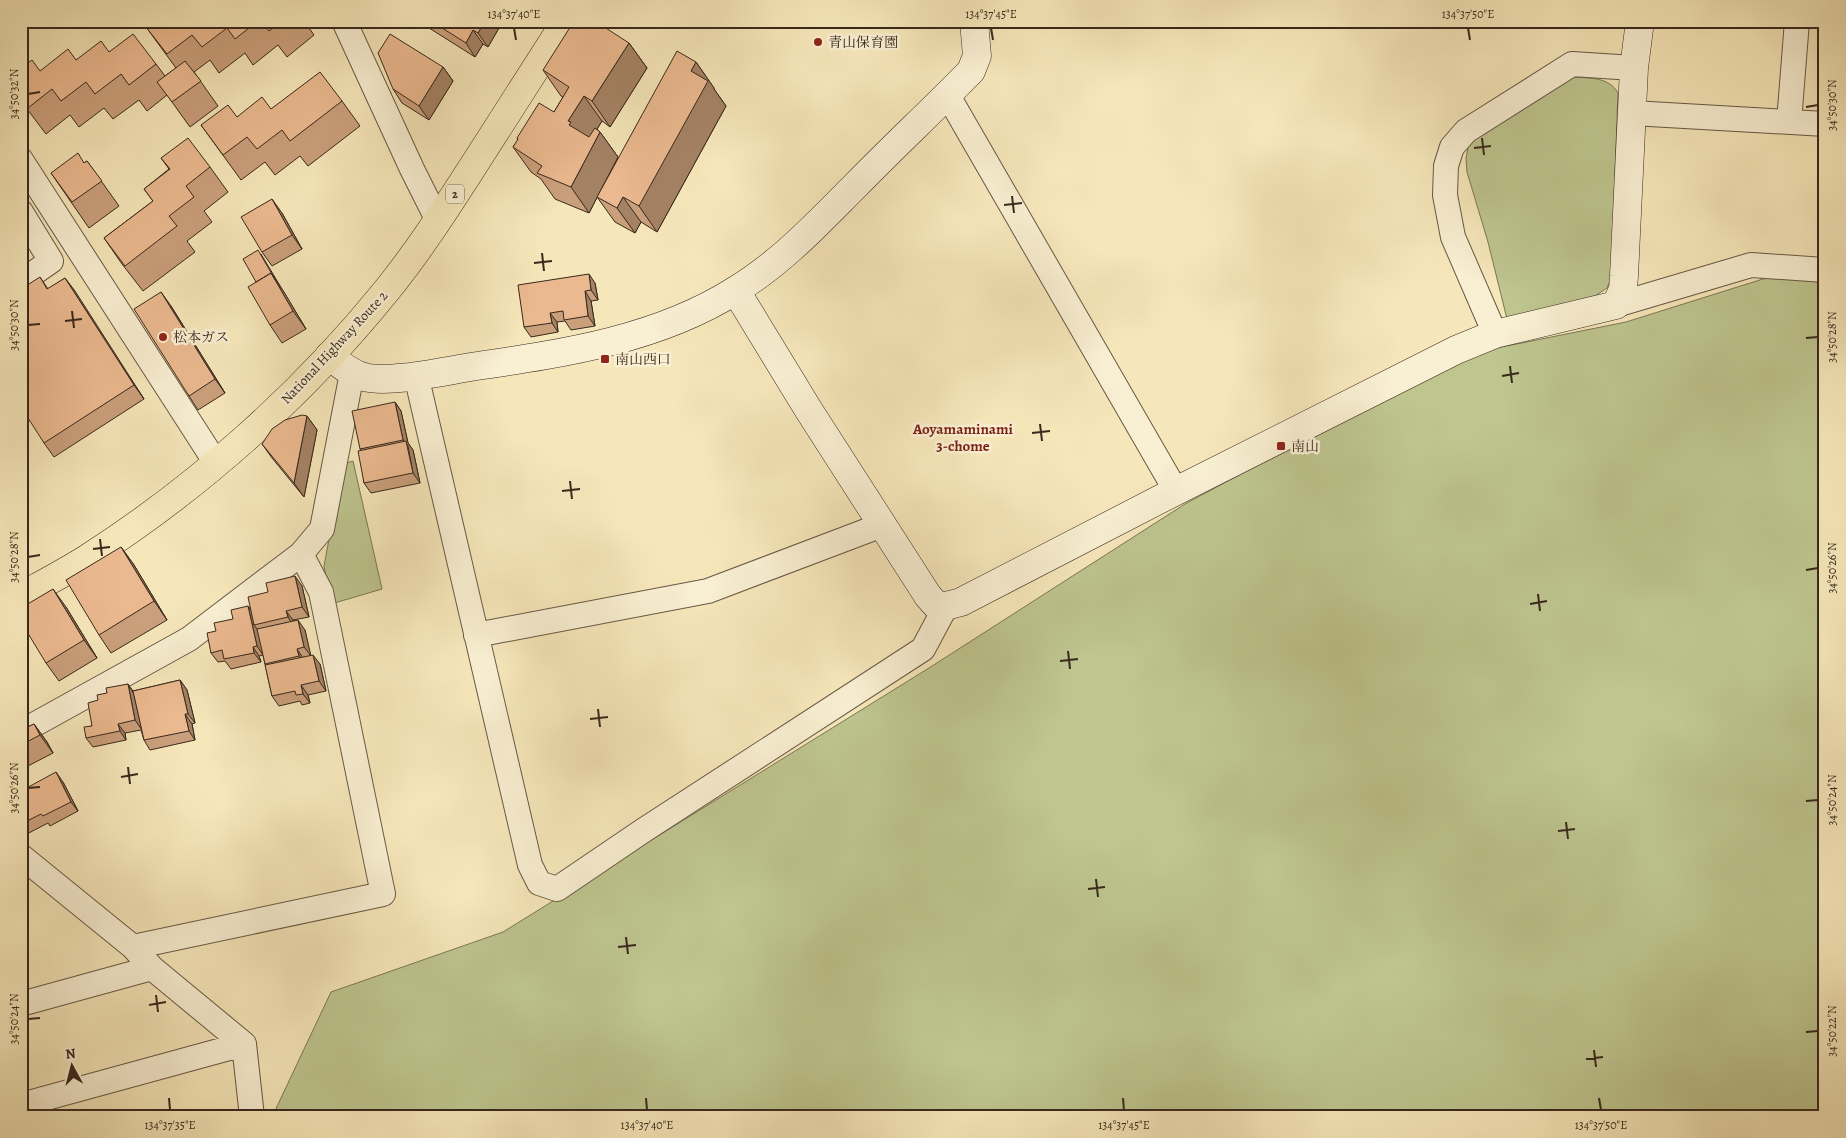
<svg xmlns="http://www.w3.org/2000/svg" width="1846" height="1138" font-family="Alegreya,'Noto Serif JP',serif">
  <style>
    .green { fill: #bec58f; stroke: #7b7656 }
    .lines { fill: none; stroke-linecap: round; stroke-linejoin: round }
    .street-casing { stroke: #685844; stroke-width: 26 }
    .secondary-casing { stroke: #38281c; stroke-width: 29 }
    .highway-casing { stroke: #38281c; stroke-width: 29 }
    .street { stroke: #f9efd2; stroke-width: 24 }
    .secondary { stroke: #f9efd2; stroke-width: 28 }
    .highway { stroke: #f6e7ba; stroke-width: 28 }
    .wall { fill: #ca9f7b; stroke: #38281c }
    .shaded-wall { fill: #a48264; stroke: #38281c }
    .building { fill: #ebb98f; stroke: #38281c }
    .ticks { fill: none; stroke: #38281c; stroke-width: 2 }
    .poi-dot { fill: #8f2418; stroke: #f9efd2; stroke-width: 2 }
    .labels { text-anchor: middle; stroke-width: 5; stroke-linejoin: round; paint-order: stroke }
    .shield { fill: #f9efd2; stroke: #726453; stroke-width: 1 }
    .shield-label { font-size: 12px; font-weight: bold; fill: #38281c }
    .poi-label { font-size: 14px; fill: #38281c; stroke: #f9efd2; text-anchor: start }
    .street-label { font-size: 14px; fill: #38281c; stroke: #f9efd2 }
    .neighbourhood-label { font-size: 15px; font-weight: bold; fill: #7a1f14; stroke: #f9efd2 }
    .neatline { fill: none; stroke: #38281c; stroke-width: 2 }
    .ticks-label { font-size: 12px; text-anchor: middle; fill: #38281c }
  </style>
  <rect width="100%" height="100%" fill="#f6e7ba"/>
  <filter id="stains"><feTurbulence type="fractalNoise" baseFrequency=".004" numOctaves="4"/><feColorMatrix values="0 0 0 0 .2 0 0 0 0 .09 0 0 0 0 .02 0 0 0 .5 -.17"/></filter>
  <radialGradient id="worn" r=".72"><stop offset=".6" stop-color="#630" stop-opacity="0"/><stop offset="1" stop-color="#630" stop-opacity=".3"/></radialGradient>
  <path class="green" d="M 1573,77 C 1590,78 1609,77 1618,93 L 1611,278 L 1607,288 L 1595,296 L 1507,319 L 1488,242 L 1467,172 L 1466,159 L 1468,147 L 1476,136 Z
    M 1782,273 L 1825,284 L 1825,1117 L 272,1117 L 331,992 L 503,932 L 929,668 L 1185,504 L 1462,355 L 1626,322 Z
    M 353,461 L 382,589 L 331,604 L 324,566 L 343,464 Z"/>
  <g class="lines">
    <defs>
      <path id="street" d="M 344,21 L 412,169 L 438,221
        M 947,94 L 1176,491
        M 1632,113 L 1825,124
        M 1789,122 L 1797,21
        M 21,160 L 216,463
        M 21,212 L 51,261 L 21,282
        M 1616,305 L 1751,265 L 1825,270
        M 1495,334 L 1453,237 L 1445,195 L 1446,166 L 1452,147 L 1466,131 L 1572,64 L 1634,68
        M 416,375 L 530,865 L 539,883 L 557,889 L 644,830 L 923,649 L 946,606
        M 476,635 L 708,591 L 882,525
        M 21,732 L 189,639 L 301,554 L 322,529 L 352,373
        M 21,856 L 133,947 L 152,968 L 244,1044 L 252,1117
        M 133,947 L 383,894 L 321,592 L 301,554
        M 21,1004 L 152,968
        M 21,1105 L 244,1044"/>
      <path id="secondary" d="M 736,291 L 808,409 L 928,596 L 936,605 L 946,606 L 961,602 L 1176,491 L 1456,350 L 1495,334 L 1616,305 L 1623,289 L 1624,276 L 1634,68 L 1640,21
        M 329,356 C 340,364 351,374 364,377 C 390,384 449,370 477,366 C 566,353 659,339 736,290 C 782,262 818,223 855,186 C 893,147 933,110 971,71 L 977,56 L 974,21"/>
      <path id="highway" d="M 21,596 C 43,584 66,572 88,558 C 200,486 303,394 387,290 C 421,248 450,202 479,157 C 508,112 537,67 566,21"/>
    </defs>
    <use href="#street" class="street-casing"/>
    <use href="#secondary" class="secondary-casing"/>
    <use href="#highway" class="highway-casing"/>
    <use href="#street" class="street"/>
    <use href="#secondary" class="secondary"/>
    <use href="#highway" class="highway"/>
  </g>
  <path class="wall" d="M 154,21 L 304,21 L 314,35 L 287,57 L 278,45 L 253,65 L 245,53 L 219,73 L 210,60 L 194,72 L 218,106 L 190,127 L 167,95 L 147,111 L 139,100 L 113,119 L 104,108 L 79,127 L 70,115 L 46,134 L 21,101 L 21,68 L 40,71 L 76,60 L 109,52 L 156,64 L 165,76 L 176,68 L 146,27 Z
    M 418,21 L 503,21 L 488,47 L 483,44 L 475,57 Z
    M 629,43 L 647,68 L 610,127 L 602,121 L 597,129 L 600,132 L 618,157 L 589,213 L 555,199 L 541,179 L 531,172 L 513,147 L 518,140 L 517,138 L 554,112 L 563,97 L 561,96 L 543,70 Z
    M 696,62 L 714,88 L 714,89 L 726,106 L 657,232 L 641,222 L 635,233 L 615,222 L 597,197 Z
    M 443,67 L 453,81 L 429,120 L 402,103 L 393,89 Z
    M 342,101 L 360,126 L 308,166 L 300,156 L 275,175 L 265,162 L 241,180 L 201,125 L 271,109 Z
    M 161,158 L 210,167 L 228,192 L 204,211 L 212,222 L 187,241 L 195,252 L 143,291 L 122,264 L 104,238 L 153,201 L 144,189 L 169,169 Z
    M 87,161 L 119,206 L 89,228 L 51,173 L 84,163 Z
    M 282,213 L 302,249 L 272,266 L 262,252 Z
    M 261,254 L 306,329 L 282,343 L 270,325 L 256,282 Z
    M 40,277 L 48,289 L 65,278 L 144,399 L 54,457 L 44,443 Z
    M 595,283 L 598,300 L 591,301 L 595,326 L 571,330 L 565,321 L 557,322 L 558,332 L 531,337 L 524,327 Z
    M 171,306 L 225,393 L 198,410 L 189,396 Z
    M 395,402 L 401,411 L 408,443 L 413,450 L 420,483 L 371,493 L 364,483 L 361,451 L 360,449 Z
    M 307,416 L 317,430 L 304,497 L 272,458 L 262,444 Z
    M 121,547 L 134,565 L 167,620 L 111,653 L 99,635 Z
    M 302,586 L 309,617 L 293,620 L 305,630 L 310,655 L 320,664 L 326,691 L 308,695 L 310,703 L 302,705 L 300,701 L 279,706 L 272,696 L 263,655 L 259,656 L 261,662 L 231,669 L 225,661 L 218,662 L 211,653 L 216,631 L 233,619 L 248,606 L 251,610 L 268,592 Z
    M 66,607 L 97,658 L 59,681 L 46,663 Z
    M 180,680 L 187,690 L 195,723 L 192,724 L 195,740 L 150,750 L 144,740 L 141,730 L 125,733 L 126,740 L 93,747 L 86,738 L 92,726 L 98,700 L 107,693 L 128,684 L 133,691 Z
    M 34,724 L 47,742 L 53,753 L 26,767 L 21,760 L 21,730 Z
    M 21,775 L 28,787 L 63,782 L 78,811 L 50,826 L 48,823 L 25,835 L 21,832 Z"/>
  <path class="shaded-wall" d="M 485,21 L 503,21 L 488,47 L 478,33 Z
    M 473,30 L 483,44 L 475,57 L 466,43 Z
    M 629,43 L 647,68 L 610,127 L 592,101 Z
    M 696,62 L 714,88 L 714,89 L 726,106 L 657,232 L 639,206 L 691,71 Z
    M 443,67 L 453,81 L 429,120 L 419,106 Z
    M 584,96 L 602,121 L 587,145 L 569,125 L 568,121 Z
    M 600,132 L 618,157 L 589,213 L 571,187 Z
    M 623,197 L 641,222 L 635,233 L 617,208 Z
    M 272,199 L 282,213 L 302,249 L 292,235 Z
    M 271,273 L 284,292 L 306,329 L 293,311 Z
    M 589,274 L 595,283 L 598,300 L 591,290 Z
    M 65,278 L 75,291 L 144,399 L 134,385 Z
    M 585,291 L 591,301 L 595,326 L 588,316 Z
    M 161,292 L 171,306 L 225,393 L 215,379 Z
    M 550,313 L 557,322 L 558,332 L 552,323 Z
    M 395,402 L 401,411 L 408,443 L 413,450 L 420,483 L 413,473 L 408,446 L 403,440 Z
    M 307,416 L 317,430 L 304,497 L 294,483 Z
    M 121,547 L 134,565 L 167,620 L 154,601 Z
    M 295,576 L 302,586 L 309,617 L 302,607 Z
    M 53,589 L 66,607 L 97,658 L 84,640 Z
    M 248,606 L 255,615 L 254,625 L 258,630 L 263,655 L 257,646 Z
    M 286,611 L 293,620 L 294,627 L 288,617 Z
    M 298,620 L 305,630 L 311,656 L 304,647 Z
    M 253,647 L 259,656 L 261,662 L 254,653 Z
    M 297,649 L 303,658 L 305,666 L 299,656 Z
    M 313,655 L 320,664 L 326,691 L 319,681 Z
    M 180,680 L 187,690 L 195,723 L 188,714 Z
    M 128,684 L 134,694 L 142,730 L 135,720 Z
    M 301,685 L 308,695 L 310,703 L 303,694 Z
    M 185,714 L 192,724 L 195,740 L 189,731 Z
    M 34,724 L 47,742 L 53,753 L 40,735 Z
    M 118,724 L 125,733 L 126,740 L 120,731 Z
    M 56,772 L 63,782 L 78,811 L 71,802 Z"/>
  <path class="building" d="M 154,21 L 258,21 L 235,39 L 227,28 L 202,47 L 192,35 L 167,54 L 146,27 Z
    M 261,21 L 282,21 L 269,31 Z
    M 431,21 L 485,21 L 478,33 L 473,30 L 466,43 Z
    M 574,21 L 595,21 L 629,43 L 592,101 L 584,96 L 568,121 L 571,122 L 569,125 L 589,137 L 595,128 L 600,132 L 571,187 L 537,173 L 542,166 L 513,147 L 518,139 L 517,138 L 539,103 L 554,112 L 569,87 L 543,70 Z
    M 133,34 L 156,64 L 129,85 L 121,74 L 95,94 L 86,82 L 61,101 L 52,89 L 28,108 L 21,100 L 21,68 L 32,60 L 40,71 L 68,49 L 76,60 L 101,41 L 109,52 Z
    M 390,34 L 443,67 L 419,106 L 393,89 L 378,53 Z
    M 677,51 L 696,62 L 691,71 L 708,81 L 639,206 L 623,197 L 617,208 L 597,197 Z
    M 185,61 L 201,81 L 172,102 L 157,82 Z
    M 320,72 L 342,101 L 290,141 L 282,130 L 257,149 L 247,137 L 223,155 L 201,125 L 228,105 L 237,117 L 262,97 L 271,109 Z
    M 188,138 L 210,167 L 186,186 L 194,197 L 169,216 L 177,226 L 125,266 L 104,238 L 153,201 L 144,189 L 170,169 L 161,158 Z
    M 78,153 L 84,163 L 87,161 L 102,181 L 72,202 L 51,173 Z
    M 272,199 L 292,235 L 262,252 L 241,217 Z
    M 258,250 L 276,281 L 271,273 L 256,282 L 243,259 Z
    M 271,273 L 293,311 L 270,325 L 248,287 Z
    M 589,274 L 591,290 L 585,291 L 588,316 L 564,320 L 563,311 L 550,313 L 552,323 L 524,327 L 518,285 Z
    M 40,277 L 47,289 L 65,278 L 134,385 L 44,443 L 21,407 L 21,289 Z
    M 161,292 L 215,379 L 189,396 L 134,309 Z
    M 395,402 L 403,440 L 360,449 L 352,411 Z
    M 302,415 L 307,416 L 294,483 L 262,444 L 272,429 L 285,420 Z
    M 406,441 L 413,473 L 364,483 L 358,451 Z
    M 121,547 L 154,601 L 99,635 L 66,580 Z
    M 295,576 L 302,607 L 286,611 L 288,617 L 254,625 L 248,597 L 268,592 L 266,583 Z
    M 53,589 L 84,640 L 46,663 L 21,622 L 21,608 Z
    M 248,606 L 257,646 L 253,647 L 254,653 L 224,659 L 222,650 L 211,653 L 207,633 L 216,631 L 214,623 L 233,619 L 231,610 Z
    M 298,620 L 304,647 L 297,649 L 299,656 L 265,664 L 257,629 Z
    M 313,655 L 319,681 L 301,685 L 303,694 L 296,695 L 295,691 L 272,696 L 265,665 Z
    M 180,680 L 188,714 L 185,714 L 189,731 L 144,740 L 133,691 Z
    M 128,684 L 135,720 L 118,724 L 120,731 L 86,738 L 84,727 L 92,726 L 88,703 L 98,700 L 97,695 L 107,693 L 106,688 Z
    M 34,724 L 40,735 L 21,745 L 21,730 Z
    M 56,772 L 71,802 L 43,816 L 41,814 L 21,824 L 21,791 Z
    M 21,776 L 27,786 L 21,789 Z"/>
  <path class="ticks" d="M 514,28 L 516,40M 991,28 L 993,40M 1468,28 L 1470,40M 28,94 L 40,92M 1806,107 L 1818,105M 1482,138 L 1484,155M 1474,148 L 1491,146M 1012,196 L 1014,213M 1004,205 L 1022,203M 542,253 L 544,271M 534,263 L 552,261M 72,311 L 74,328M 65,321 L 82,319M 28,325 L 40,324M 1806,338 L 1818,337M 1510,366 L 1512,383M 1502,376 L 1519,373M 1040,424 L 1042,441M 1032,433 L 1050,431M 570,481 L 572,499M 562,491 L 580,489M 100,539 L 102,556M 93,549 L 110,547M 28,557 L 40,555M 1806,570 L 1818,568M 1538,594 L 1540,611M 1530,604 L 1547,601M 1068,651 L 1070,669M 1060,661 L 1078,659M 598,709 L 600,727M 590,719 L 608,717M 128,767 L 130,784M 121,777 L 138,774M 28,788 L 40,787M 1806,801 L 1818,800M 1566,822 L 1568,839M 1558,831 L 1575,829M 1096,879 L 1098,897M 1088,889 L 1105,887M 626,937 L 628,954M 618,947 L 636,945M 156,995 L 158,1012M 149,1005 L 166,1002M 28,1019 L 40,1018M 1806,1032 L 1818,1031M 1594,1050 L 1596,1067M 1586,1059 L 1603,1057M 169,1098 L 170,1110M 646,1098 L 647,1110M 1123,1098 L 1124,1110M 1599,1098 L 1601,1110"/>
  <g class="poi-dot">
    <circle cx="818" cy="42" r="5"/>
    <circle cx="163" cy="337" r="5"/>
    <rect x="600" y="354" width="10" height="10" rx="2.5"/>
    <rect x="1276" y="441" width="10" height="10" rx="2.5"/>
  </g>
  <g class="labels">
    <rect class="shield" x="446" y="184.5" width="18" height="19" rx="4"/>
    <g class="shield-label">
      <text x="455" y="198">2</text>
    </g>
    <g class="poi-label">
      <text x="828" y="47">青山保育園</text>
      <text x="173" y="342">松本ガス</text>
      <text x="615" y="364">南山西口</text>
      <text x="1291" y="451">南山</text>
    </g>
    <g class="street-label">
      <text transform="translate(334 347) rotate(-47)" y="5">National Highway Route 2</text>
    </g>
    <g class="neighbourhood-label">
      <text x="963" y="434">Aoyamaminami<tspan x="963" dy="17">3-chome</tspan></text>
    </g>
  </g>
  <rect width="1846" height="1138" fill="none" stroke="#f6e7ba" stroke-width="55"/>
  <g transform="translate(72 1066) rotate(353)" stroke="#f9efd2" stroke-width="4" paint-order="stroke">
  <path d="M0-4L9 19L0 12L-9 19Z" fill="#38281c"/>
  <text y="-8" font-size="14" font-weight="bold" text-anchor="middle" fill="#38281c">N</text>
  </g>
  <rect x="28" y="28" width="1790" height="1082" class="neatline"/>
  <g class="ticks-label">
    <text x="514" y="18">134°37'40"E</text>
    <text x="991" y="18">134°37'45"E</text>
    <text x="1468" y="18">134°37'50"E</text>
    <text transform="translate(14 94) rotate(-90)" y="4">34°50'32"N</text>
    <text transform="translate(1832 105) rotate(-90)" y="4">34°50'30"N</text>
    <text transform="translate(14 325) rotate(-90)" y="4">34°50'30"N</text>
    <text transform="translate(1832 337) rotate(-90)" y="4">34°50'28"N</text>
    <text transform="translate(14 557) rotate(-90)" y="4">34°50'28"N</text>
    <text transform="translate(1832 568) rotate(-90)" y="4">34°50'26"N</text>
    <text transform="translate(14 788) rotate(-90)" y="4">34°50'26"N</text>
    <text transform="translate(1832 800) rotate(-90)" y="4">34°50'24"N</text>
    <text transform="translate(14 1019) rotate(-90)" y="4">34°50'24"N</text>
    <text transform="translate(1832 1031) rotate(-90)" y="4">34°50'22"N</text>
    <text x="170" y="1129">134°37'35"E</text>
    <text x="647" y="1129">134°37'40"E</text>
    <text x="1124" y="1129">134°37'45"E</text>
    <text x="1601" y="1129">134°37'50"E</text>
  </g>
  <rect width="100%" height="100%" filter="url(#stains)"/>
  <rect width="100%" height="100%" fill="url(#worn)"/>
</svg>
